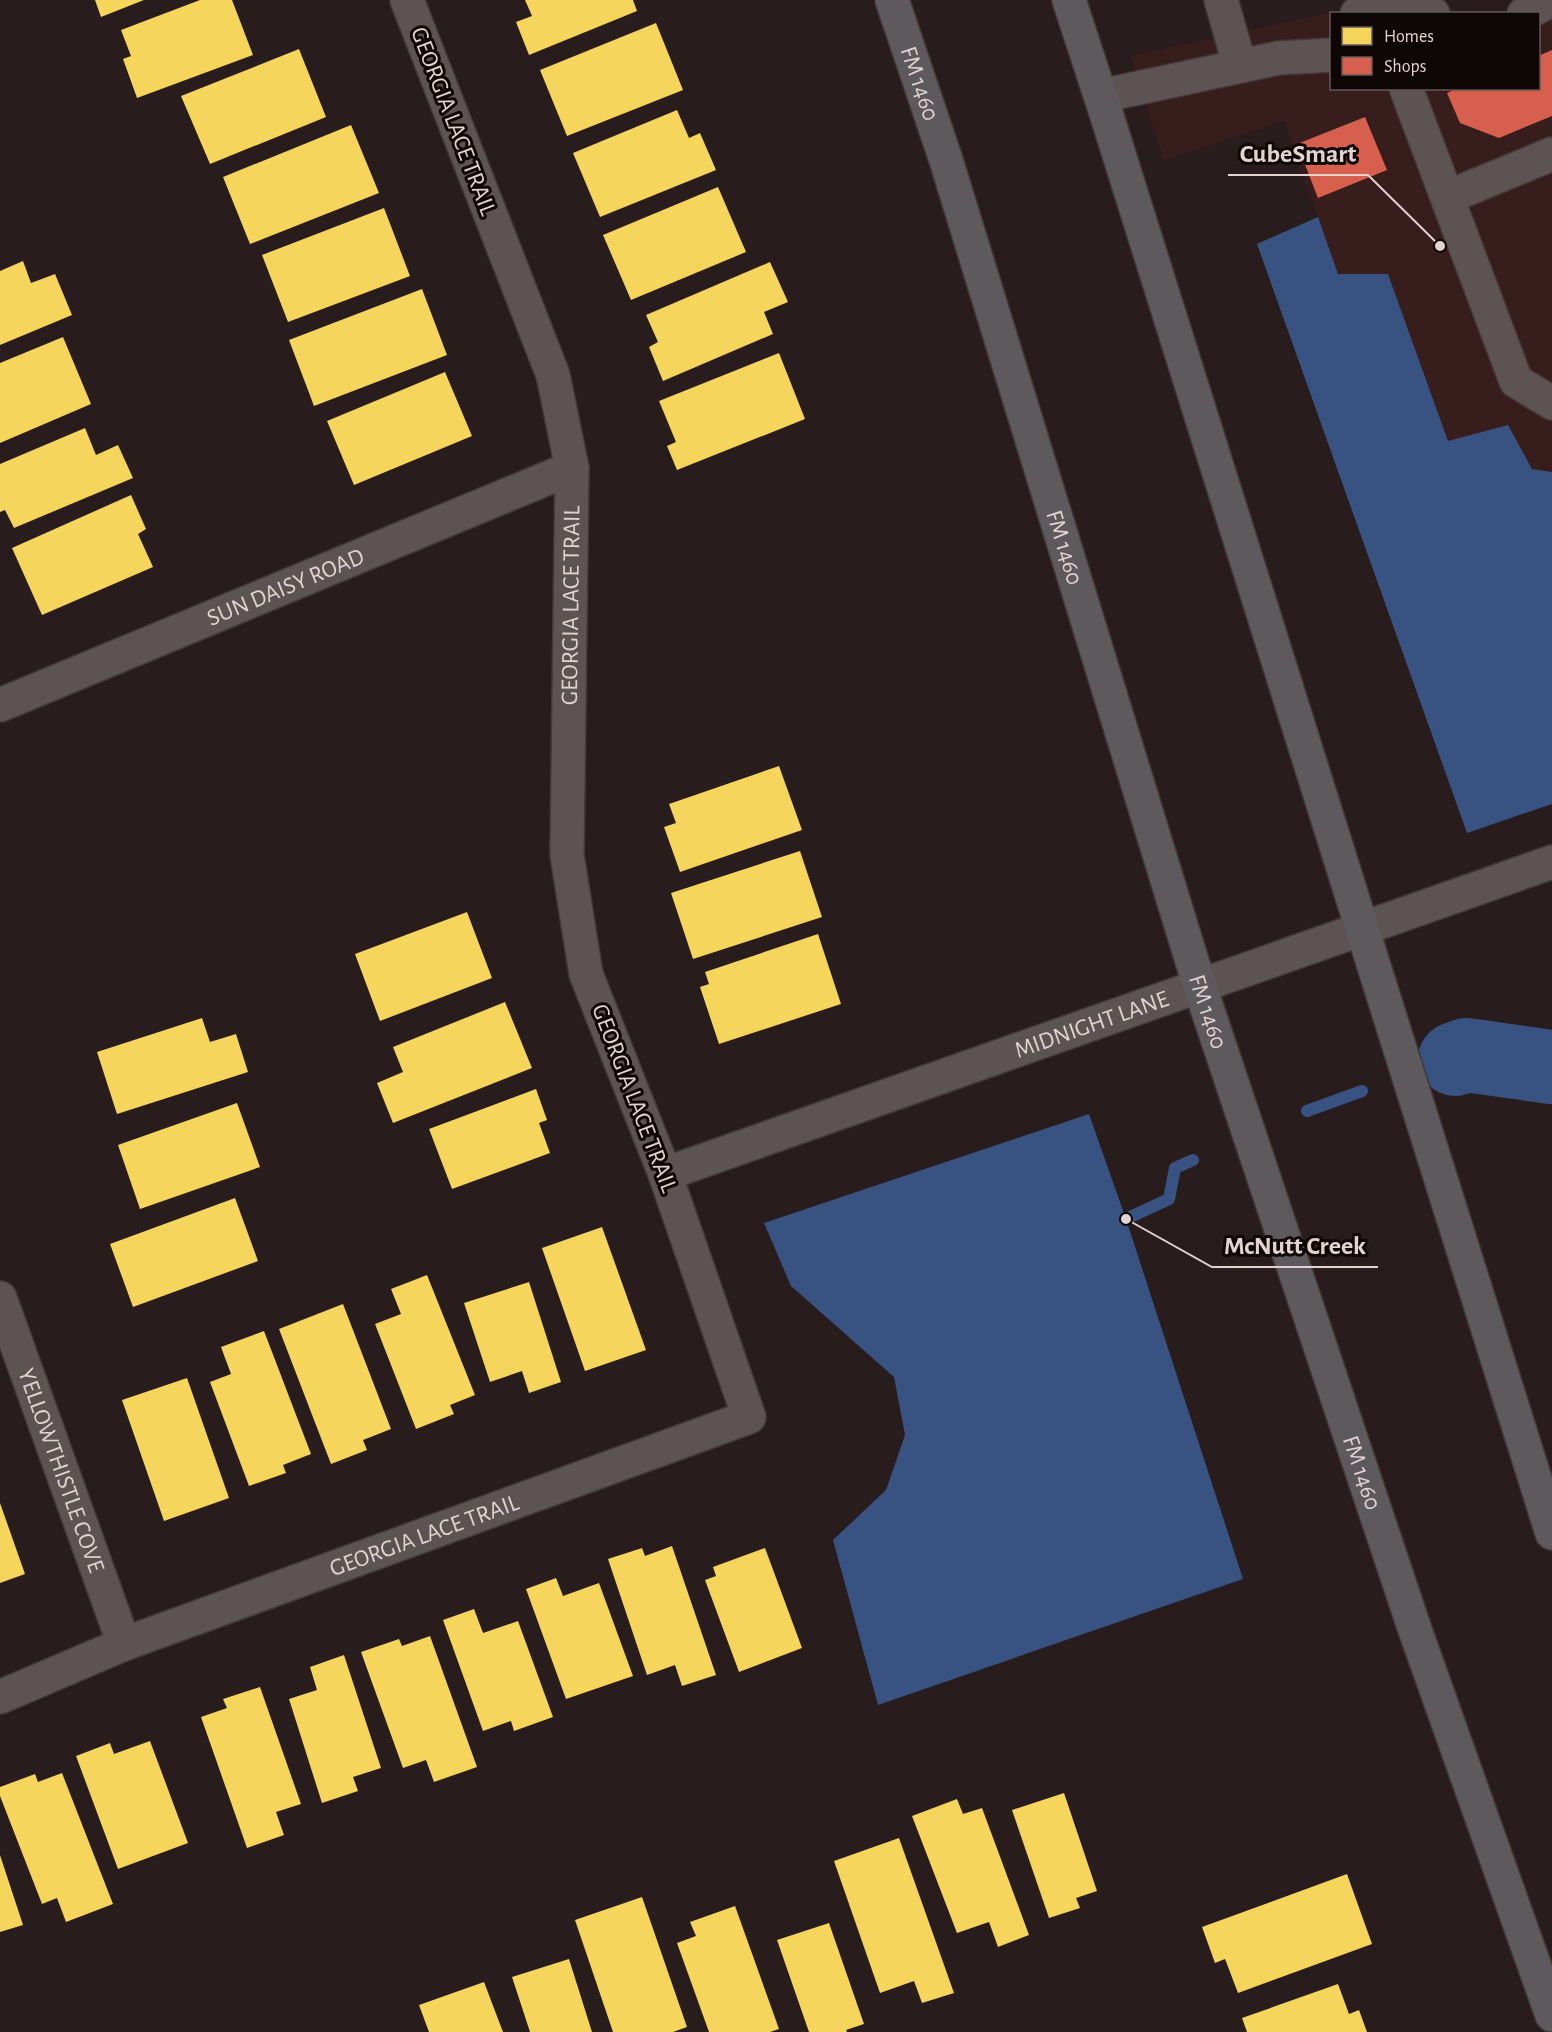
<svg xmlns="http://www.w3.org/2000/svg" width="1552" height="2032" font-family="'Alegreya Sans',sans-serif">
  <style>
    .built { fill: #371d1c }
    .water { fill: #385382 }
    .homes { fill: #f6d55c }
    .shops { fill: #d6604d }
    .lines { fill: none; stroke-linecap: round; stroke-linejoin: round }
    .stream { stroke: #385382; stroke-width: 12 }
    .river { stroke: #385382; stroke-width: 74 }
    .minor-casing { stroke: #423938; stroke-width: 36 }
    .major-casing { stroke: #423938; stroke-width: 36 }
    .minor { stroke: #5d5352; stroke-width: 33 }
    .major { stroke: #5e595d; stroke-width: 33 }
    .labels { text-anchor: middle; stroke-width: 6; stroke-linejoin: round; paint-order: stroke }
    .street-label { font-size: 24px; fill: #e2d3d2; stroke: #0f0606 }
    .leader { fill: none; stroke: #e2d3d2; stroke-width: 2 }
    .callout-dot { fill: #e2d3d2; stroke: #0f0606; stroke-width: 2 }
    .callout-label { font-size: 26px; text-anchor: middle; font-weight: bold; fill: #e2d3d2; stroke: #0f0606; stroke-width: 6; stroke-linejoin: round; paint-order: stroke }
  </style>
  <rect width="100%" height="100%" fill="#281c1c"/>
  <path class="built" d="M 1388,0 L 1415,13 L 1332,14 L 1332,88 L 1538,88 L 1539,23 L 1552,17 L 1552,472 L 1532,469 L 1508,425 L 1448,442 L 1388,275 L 1338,274 L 1284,121 L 1164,160 L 1131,56 Z"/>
  <path class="water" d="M 1318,217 L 1338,274 L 1388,274 L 1448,441 L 1508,425 L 1532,469 L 1552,472 L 1552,804 L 1467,833 L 1257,244 Z
    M 1089,1114 L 1126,1219 L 1243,1579 L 878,1705 L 833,1540 L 886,1490 L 905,1435 L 894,1377 L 791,1286 L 764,1223 Z"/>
  <path class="homes" d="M 95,0 L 144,0 L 101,17 Z
    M 200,0 L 232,0 L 253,55 L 137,98 L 123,59 L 131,56 L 121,30 Z
    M 525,0 L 633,0 L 637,11 L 529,55 L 516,22 L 532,16 Z
    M 656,23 L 683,90 L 567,136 L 540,70 Z
    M 299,49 L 326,117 L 210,164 L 181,96 Z
    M 677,110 L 689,138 L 700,133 L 716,170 L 600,217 L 573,153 Z
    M 351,125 L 379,193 L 250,244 L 223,177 Z
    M 718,187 L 746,252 L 631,300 L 603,235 Z
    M 384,208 L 410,276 L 288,322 L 262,255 Z
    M 23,261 L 31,283 L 55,274 L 72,315 L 0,345 L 0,271 Z
    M 770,262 L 788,302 L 764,312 L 773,334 L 663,381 L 649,347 L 658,342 L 646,315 Z
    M 422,289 L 447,355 L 314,406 L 289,340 Z
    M 63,337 L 91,404 L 0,443 L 0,363 Z
    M 779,353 L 805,419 L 677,470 L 667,446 L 676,442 L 659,401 Z
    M 445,372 L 472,436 L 354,485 L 327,421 Z
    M 85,428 L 96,455 L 118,445 L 133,478 L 14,528 L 5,510 L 0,512 L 0,464 Z
    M 131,495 L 146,529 L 138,534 L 153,567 L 42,615 L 12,548 Z
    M 779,766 L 802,830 L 680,872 L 664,827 L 676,823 L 669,804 Z
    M 800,851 L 822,917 L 693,959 L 671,893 Z
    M 467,912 L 492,978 L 380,1021 L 355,954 Z
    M 818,934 L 841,1004 L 719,1044 L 700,987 L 709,984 L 705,972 Z
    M 505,1002 L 532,1068 L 393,1123 L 377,1083 L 403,1072 L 393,1047 Z
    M 202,1018 L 210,1042 L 236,1034 L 248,1072 L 117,1114 L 97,1052 Z
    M 536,1089 L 547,1120 L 539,1123 L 550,1153 L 452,1189 L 429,1129 Z
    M 237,1103 L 260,1167 L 140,1209 L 118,1145 Z
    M 235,1198 L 258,1261 L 133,1307 L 110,1244 Z
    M 602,1227 L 646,1350 L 585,1371 L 542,1248 Z
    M 427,1275 L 475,1395 L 450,1405 L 454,1414 L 416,1429 L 375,1324 L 401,1314 L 391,1289 Z
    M 529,1282 L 561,1382 L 529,1393 L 522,1371 L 490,1382 L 464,1303 Z
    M 343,1304 L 391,1429 L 363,1440 L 367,1450 L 331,1464 L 279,1329 Z
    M 264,1331 L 311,1454 L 283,1465 L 286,1473 L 249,1486 L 210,1382 L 231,1374 L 221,1347 Z
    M 187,1378 L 229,1498 L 164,1521 L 122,1400 Z
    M 0,1503 L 25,1574 L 0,1583 Z
    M 672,1546 L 716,1675 L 682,1686 L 675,1665 L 647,1675 L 608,1559 L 642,1548 L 645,1556 Z
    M 765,1548 L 802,1648 L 739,1672 L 705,1580 L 716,1576 L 713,1567 Z
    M 556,1578 L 563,1596 L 599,1583 L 633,1676 L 566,1699 L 526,1589 Z
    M 474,1609 L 483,1633 L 518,1621 L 553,1717 L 514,1731 L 511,1721 L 483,1731 L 443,1620 Z
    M 430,1636 L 477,1767 L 434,1782 L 426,1760 L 403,1768 L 361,1652 L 399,1639 L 402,1646 Z
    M 344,1655 L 381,1768 L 353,1777 L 358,1791 L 322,1803 L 289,1699 L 317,1690 L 310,1667 Z
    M 260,1687 L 301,1804 L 276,1812 L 284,1835 L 247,1848 L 201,1717 L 227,1708 L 223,1699 Z
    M 150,1741 L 188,1843 L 118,1869 L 76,1756 L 110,1743 L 114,1754 Z
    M 62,1773 L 113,1904 L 66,1922 L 57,1898 L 42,1904 L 0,1796 L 0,1787 L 35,1774 L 38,1782 Z
    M 1064,1793 L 1097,1891 L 1076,1898 L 1080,1908 L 1049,1918 L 1012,1810 Z
    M 957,1799 L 963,1814 L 982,1808 L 1029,1935 L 998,1947 L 989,1922 L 957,1933 L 912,1816 Z
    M 899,1838 L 954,1993 L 922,2003 L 914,1981 L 880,1993 L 834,1861 Z
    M 0,1855 L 23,1925 L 0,1932 Z
    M 1347,1874 L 1372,1944 L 1238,1993 L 1225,1959 L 1215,1963 L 1202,1927 Z
    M 642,1897 L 687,2027 L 673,2032 L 613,2032 L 575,1920 Z
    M 735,1906 L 779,2029 L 770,2032 L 709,2032 L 677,1943 L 696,1936 L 690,1922 Z
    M 829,1923 L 864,2024 L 846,2030 L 847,2032 L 809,2032 L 777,1940 Z
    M 569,1959 L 592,2032 L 530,2032 L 512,1977 Z
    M 484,1982 L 503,2032 L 429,2032 L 419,2005 Z
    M 1338,1984 L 1349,2014 L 1359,2010 L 1367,2032 L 1247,2032 L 1242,2018 Z"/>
  <path class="shops" d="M 1552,50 L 1552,116 L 1499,138 L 1460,123 L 1447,93 L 1458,88 L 1538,88 L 1538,56 Z
    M 1365,117 L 1387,170 L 1318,198 L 1297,144 Z"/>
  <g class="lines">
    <path class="stream" d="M 1307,1111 L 1362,1091
      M 1112,1223 L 1126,1219 L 1169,1199 L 1175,1168 L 1193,1160"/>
    <path class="river" d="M 1455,1059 L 1466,1055 L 1552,1067"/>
    <defs>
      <g id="minor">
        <path d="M 1221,0 L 1240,66"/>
        <path d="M 1357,14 L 1367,4 L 1394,3 L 1433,14"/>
        <path d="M 1524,14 L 1552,0"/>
        <path d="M 1406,88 L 1516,381 L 1552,403"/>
        <path d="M 1101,96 L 1278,58 L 1332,55"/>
        <path d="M 1448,197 L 1552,154"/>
        <path id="s1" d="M 0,705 L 572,468"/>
        <path id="s2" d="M 665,1174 L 1552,862"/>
        <path id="s3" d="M 0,1298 L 124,1644"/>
        <path id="s4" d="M 0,1697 L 124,1644 L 749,1417 L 665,1174 L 586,974 L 567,855 L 572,468 L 553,375 L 407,0"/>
      </g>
      <g id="major">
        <path id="s5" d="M 892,0 L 946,160 L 1200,987 L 1414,1627 L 1552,2015"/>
        <path d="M 1069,0 L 1106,113 L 1552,1533"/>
      </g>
    </defs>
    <use href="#minor" class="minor-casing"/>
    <use href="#major" class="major-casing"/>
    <use href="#minor" class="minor"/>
    <use href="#major" class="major"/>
  </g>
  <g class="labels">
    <g class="street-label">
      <text dy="8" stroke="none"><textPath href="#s5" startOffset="88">FM 1460</textPath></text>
      <text transform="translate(454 121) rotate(69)" y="8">GEORGIA LACE TRAIL</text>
      <text dy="8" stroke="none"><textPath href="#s5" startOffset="574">FM 1460</textPath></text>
      <text dy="8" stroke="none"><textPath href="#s1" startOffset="309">SUN DAISY ROAD</textPath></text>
      <text dy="8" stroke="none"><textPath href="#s4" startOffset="1642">GEORGIA LACE TRAIL</textPath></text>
      <text dy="8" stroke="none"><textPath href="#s5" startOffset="1060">FM 1460</textPath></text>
      <text dy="8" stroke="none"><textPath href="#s2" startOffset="452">MIDNIGHT LANE</textPath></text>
      <text transform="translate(635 1098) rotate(69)" y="8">GEORGIA LACE TRAIL</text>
      <text dy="8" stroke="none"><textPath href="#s3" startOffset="183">YELLOWTHISTLE COVE</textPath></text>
      <text dy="8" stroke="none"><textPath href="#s5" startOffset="1546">FM 1460</textPath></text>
      <text dy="8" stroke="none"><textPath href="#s4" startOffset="454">GEORGIA LACE TRAIL</textPath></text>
    </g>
  </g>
  <path class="leader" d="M1440 246L1368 175H1228M1126 1219L1212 1267H1378"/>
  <g class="callout-dot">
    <circle cx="1440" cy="246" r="6"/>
    <circle cx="1126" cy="1219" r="6"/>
  </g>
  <g class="callout-label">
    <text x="1298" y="162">CubeSmart</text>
    <text x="1295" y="1254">McNutt Creek</text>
  </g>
  <rect x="1330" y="12" width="210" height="78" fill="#0f0606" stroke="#635858" stroke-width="1.5"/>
  <rect x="1342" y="27" width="30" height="18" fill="#f6d55c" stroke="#635858" stroke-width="1.5"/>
  <text x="1384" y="42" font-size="18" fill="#e2d3d2">Homes</text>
  <rect x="1342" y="57" width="30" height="18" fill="#d6604d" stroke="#635858" stroke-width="1.5"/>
  <text x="1384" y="72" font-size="18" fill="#e2d3d2">Shops</text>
</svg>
